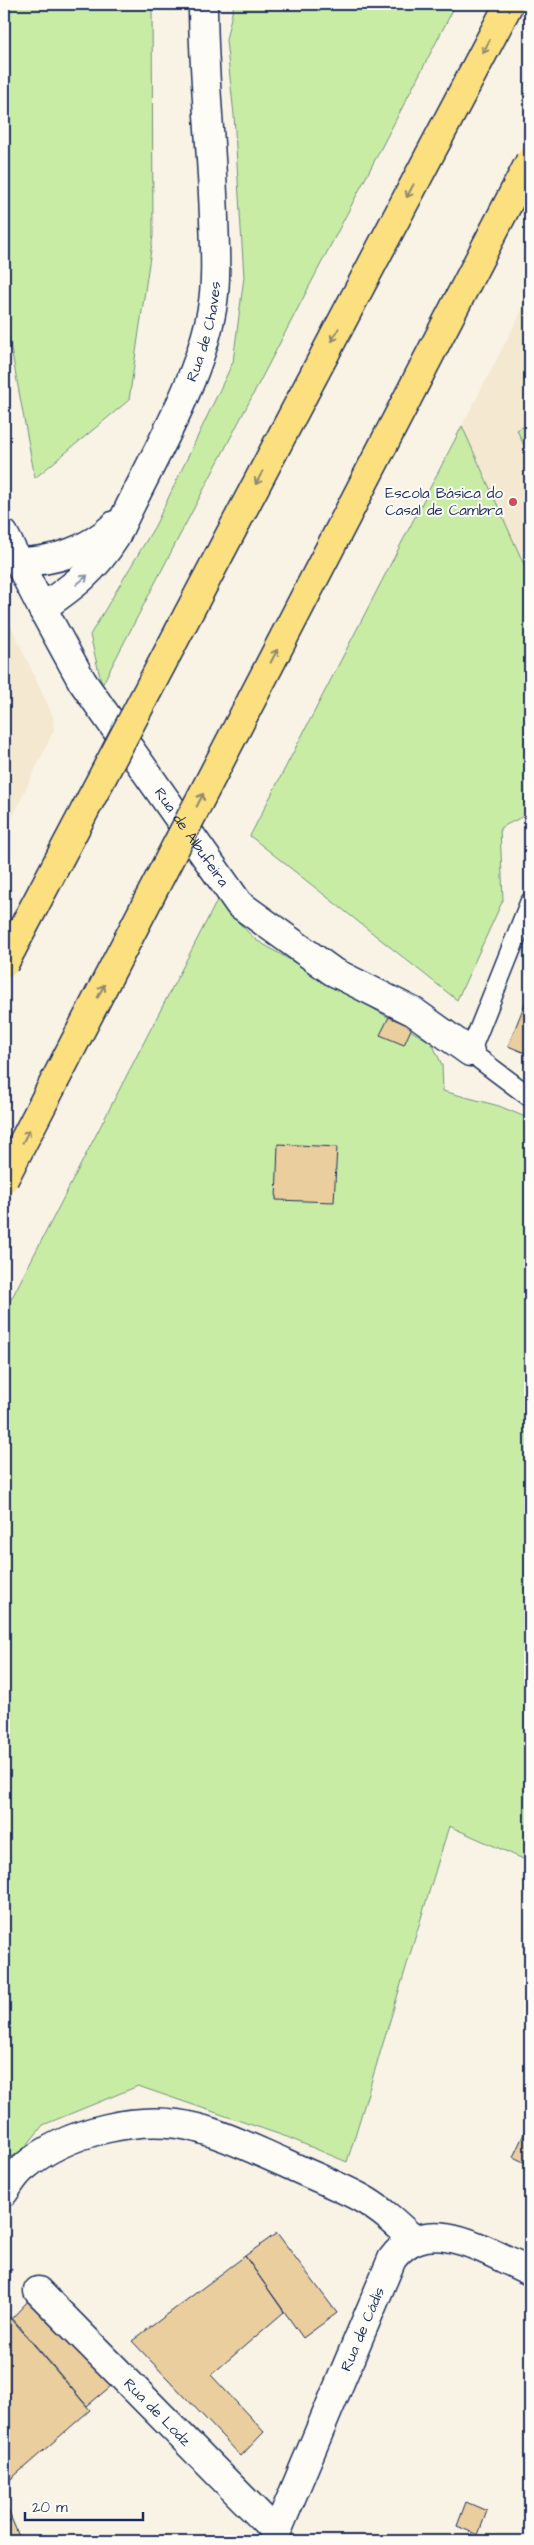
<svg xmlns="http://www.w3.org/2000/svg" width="534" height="2545" font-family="'Architects Daughter',sans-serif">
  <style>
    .built { fill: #f4e8d0 }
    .green { fill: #c9eca5; stroke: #728e82 }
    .building { fill: #eace9e; stroke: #1b2f5e }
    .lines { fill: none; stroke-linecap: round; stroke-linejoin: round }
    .service-casing { stroke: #1b2f5e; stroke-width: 22 }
    .minor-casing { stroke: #1b2f5e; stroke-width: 31 }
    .tertiary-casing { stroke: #1b2f5e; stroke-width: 31 }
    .path { stroke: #1b2f5e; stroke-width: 3; stroke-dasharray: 5 4; stroke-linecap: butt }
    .service { stroke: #fdfcf7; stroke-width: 19 }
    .minor { stroke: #fdfcf7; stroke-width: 28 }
    .tertiary { stroke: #fdfcf7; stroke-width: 28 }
    .motorway-bridge-casing { stroke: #1b2f5e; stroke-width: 31; stroke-linecap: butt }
    .motorway-bridge { stroke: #fce080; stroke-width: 28 }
    .oneway { stroke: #8c886f }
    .oneway2 { stroke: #8c96aa }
    .poi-dot { fill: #d1495b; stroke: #fdfcf7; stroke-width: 2 }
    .labels { text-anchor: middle; stroke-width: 4; stroke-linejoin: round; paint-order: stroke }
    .street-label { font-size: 15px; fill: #1b2f5e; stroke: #fdfcf7 }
    .poi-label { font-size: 15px; fill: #1b2f5e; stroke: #fdfcf7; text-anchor: end }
  </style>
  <rect width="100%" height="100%" fill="#f9f3e5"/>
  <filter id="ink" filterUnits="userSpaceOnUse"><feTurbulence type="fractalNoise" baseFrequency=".02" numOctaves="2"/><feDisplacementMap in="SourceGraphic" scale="10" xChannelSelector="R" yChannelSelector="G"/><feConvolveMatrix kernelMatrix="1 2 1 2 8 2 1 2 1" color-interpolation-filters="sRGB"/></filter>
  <g filter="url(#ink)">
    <path class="built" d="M 530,295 L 530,578 L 462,426 Z
      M 4,611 L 53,716 L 54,730 L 4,835 Z"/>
    <path class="green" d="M 4,4 L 152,4 L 153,236 L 129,400 L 35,478 L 4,311 Z
      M 234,4 L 456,4 L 102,685 L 90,635 L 155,526 L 233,362 L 244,277 L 234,115 L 226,40 Z
      M 530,424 L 530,459 L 517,430 Z
      M 462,426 L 530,578 L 530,813 L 500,828 L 503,900 L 457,1000 L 250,836 Z
      M 220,895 L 233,917 L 256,940 L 432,1043 L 442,1065 L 443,1091 L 499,1106 L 530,1119 L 530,1862 L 449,1826 L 347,2162 L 287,2137 L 138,2086 L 43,2125 L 4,2174 L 4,1313 Z"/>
    <path class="building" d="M 530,991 L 530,1055 L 508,1046 Z
      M 389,1017 L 412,1027 L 404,1045 L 380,1035 Z
      M 278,1144 L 337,1147 L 334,1202 L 276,1200 Z
      M 530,2121 L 530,2165 L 513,2157 Z
      M 277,2233 L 337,2313 L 303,2338 L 245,2256 Z
      M 245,2256 L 284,2312 L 211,2375 L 264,2432 L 241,2456 L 132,2341 Z
      M 30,2299 L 111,2386 L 87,2406 L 12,2318 Z
      M 10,2317 L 90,2410 L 4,2485 L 4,2324 Z
      M 4,2500 L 12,2520 L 4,2526 Z
      M 466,2502 L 487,2511 L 478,2535 L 457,2526 Z
      M 12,2520 L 21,2541 L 4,2541 L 4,2526 Z"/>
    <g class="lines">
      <defs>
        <path id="service" d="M 530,902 L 470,1052 L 530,1097"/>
        <g id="minor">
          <path id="s1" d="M 42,608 L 82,681 L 239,904 L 332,971 L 414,1012 L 470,1052"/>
          <path d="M 4,2192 C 10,2184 15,2174 23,2168 C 66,2131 142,2113 197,2128 C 228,2136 257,2151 285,2163 C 310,2175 337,2185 361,2198 C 381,2209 398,2225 414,2240"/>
          <path id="s2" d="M 38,2291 L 277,2533"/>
          <path id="s3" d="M 273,2541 L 392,2259 C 428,2210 488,2253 530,2271"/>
        </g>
        <g id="tertiary">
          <path id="s4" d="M 4,534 L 42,608 C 74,586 94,571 115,538 C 147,466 198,388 212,309 C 217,280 215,249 214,219 C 212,147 203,76 203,4"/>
          <path d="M 19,562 C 56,561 87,551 115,525"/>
        </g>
      </defs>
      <use href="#service" class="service-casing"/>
      <use href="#minor" class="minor-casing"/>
      <use href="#tertiary" class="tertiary-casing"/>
      <path class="path" d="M 4,2263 L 12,2270"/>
      <use href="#service" class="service"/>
      <use href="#minor" class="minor"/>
      <use href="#tertiary" class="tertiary"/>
      <defs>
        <path id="motorway-bridge" d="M 4,964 L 509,4
          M 4,1179 L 530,161"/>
      </defs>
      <use href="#motorway-bridge" class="motorway-bridge-casing"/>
      <use href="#motorway-bridge" class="motorway-bridge"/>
    </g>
    <defs><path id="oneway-shaft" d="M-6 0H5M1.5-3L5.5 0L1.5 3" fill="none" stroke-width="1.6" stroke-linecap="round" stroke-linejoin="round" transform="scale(1.25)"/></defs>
    <g class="oneway">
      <use href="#oneway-shaft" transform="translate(486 47) rotate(118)"/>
      <use href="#oneway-shaft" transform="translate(410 191) rotate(118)"/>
      <use href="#oneway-shaft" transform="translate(335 335) rotate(118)"/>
      <use href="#oneway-shaft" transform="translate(259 478) rotate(118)"/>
      <use href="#oneway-shaft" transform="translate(274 656) rotate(-63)"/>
      <use href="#oneway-shaft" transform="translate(200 800) rotate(-63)"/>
      <use href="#oneway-shaft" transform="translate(101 991) rotate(-63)"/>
      <use href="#oneway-shaft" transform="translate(26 1136) rotate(-63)"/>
    </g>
    <use class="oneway2" href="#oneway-shaft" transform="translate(82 580) rotate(-40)"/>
  </g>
  <circle class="poi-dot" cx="513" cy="502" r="5"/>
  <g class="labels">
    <g class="street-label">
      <text dy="5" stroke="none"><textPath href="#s4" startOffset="411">Rua de Chaves</textPath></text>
      <text dy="5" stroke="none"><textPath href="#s1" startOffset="274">Rua de Albufeira</textPath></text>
      <text dy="5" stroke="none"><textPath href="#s3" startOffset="230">Rua de Cádis</textPath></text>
      <text dy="5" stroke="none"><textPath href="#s2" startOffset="170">Rua de Lodz</textPath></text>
    </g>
    <g class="poi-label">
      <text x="503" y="498">Escola Básica do<tspan x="503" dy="17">Casal de Cambra</tspan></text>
    </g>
  </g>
  <rect width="534" height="2545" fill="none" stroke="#fdfcf7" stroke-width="20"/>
  <rect x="10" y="10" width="514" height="2525" fill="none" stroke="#1b2f5e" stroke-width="2" filter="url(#ink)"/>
  <path d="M25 2512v8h118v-8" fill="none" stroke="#1b2f5e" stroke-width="2.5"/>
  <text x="32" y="2512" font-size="15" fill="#1b2f5e" stroke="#fdfcf7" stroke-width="4" paint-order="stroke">20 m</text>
</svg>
